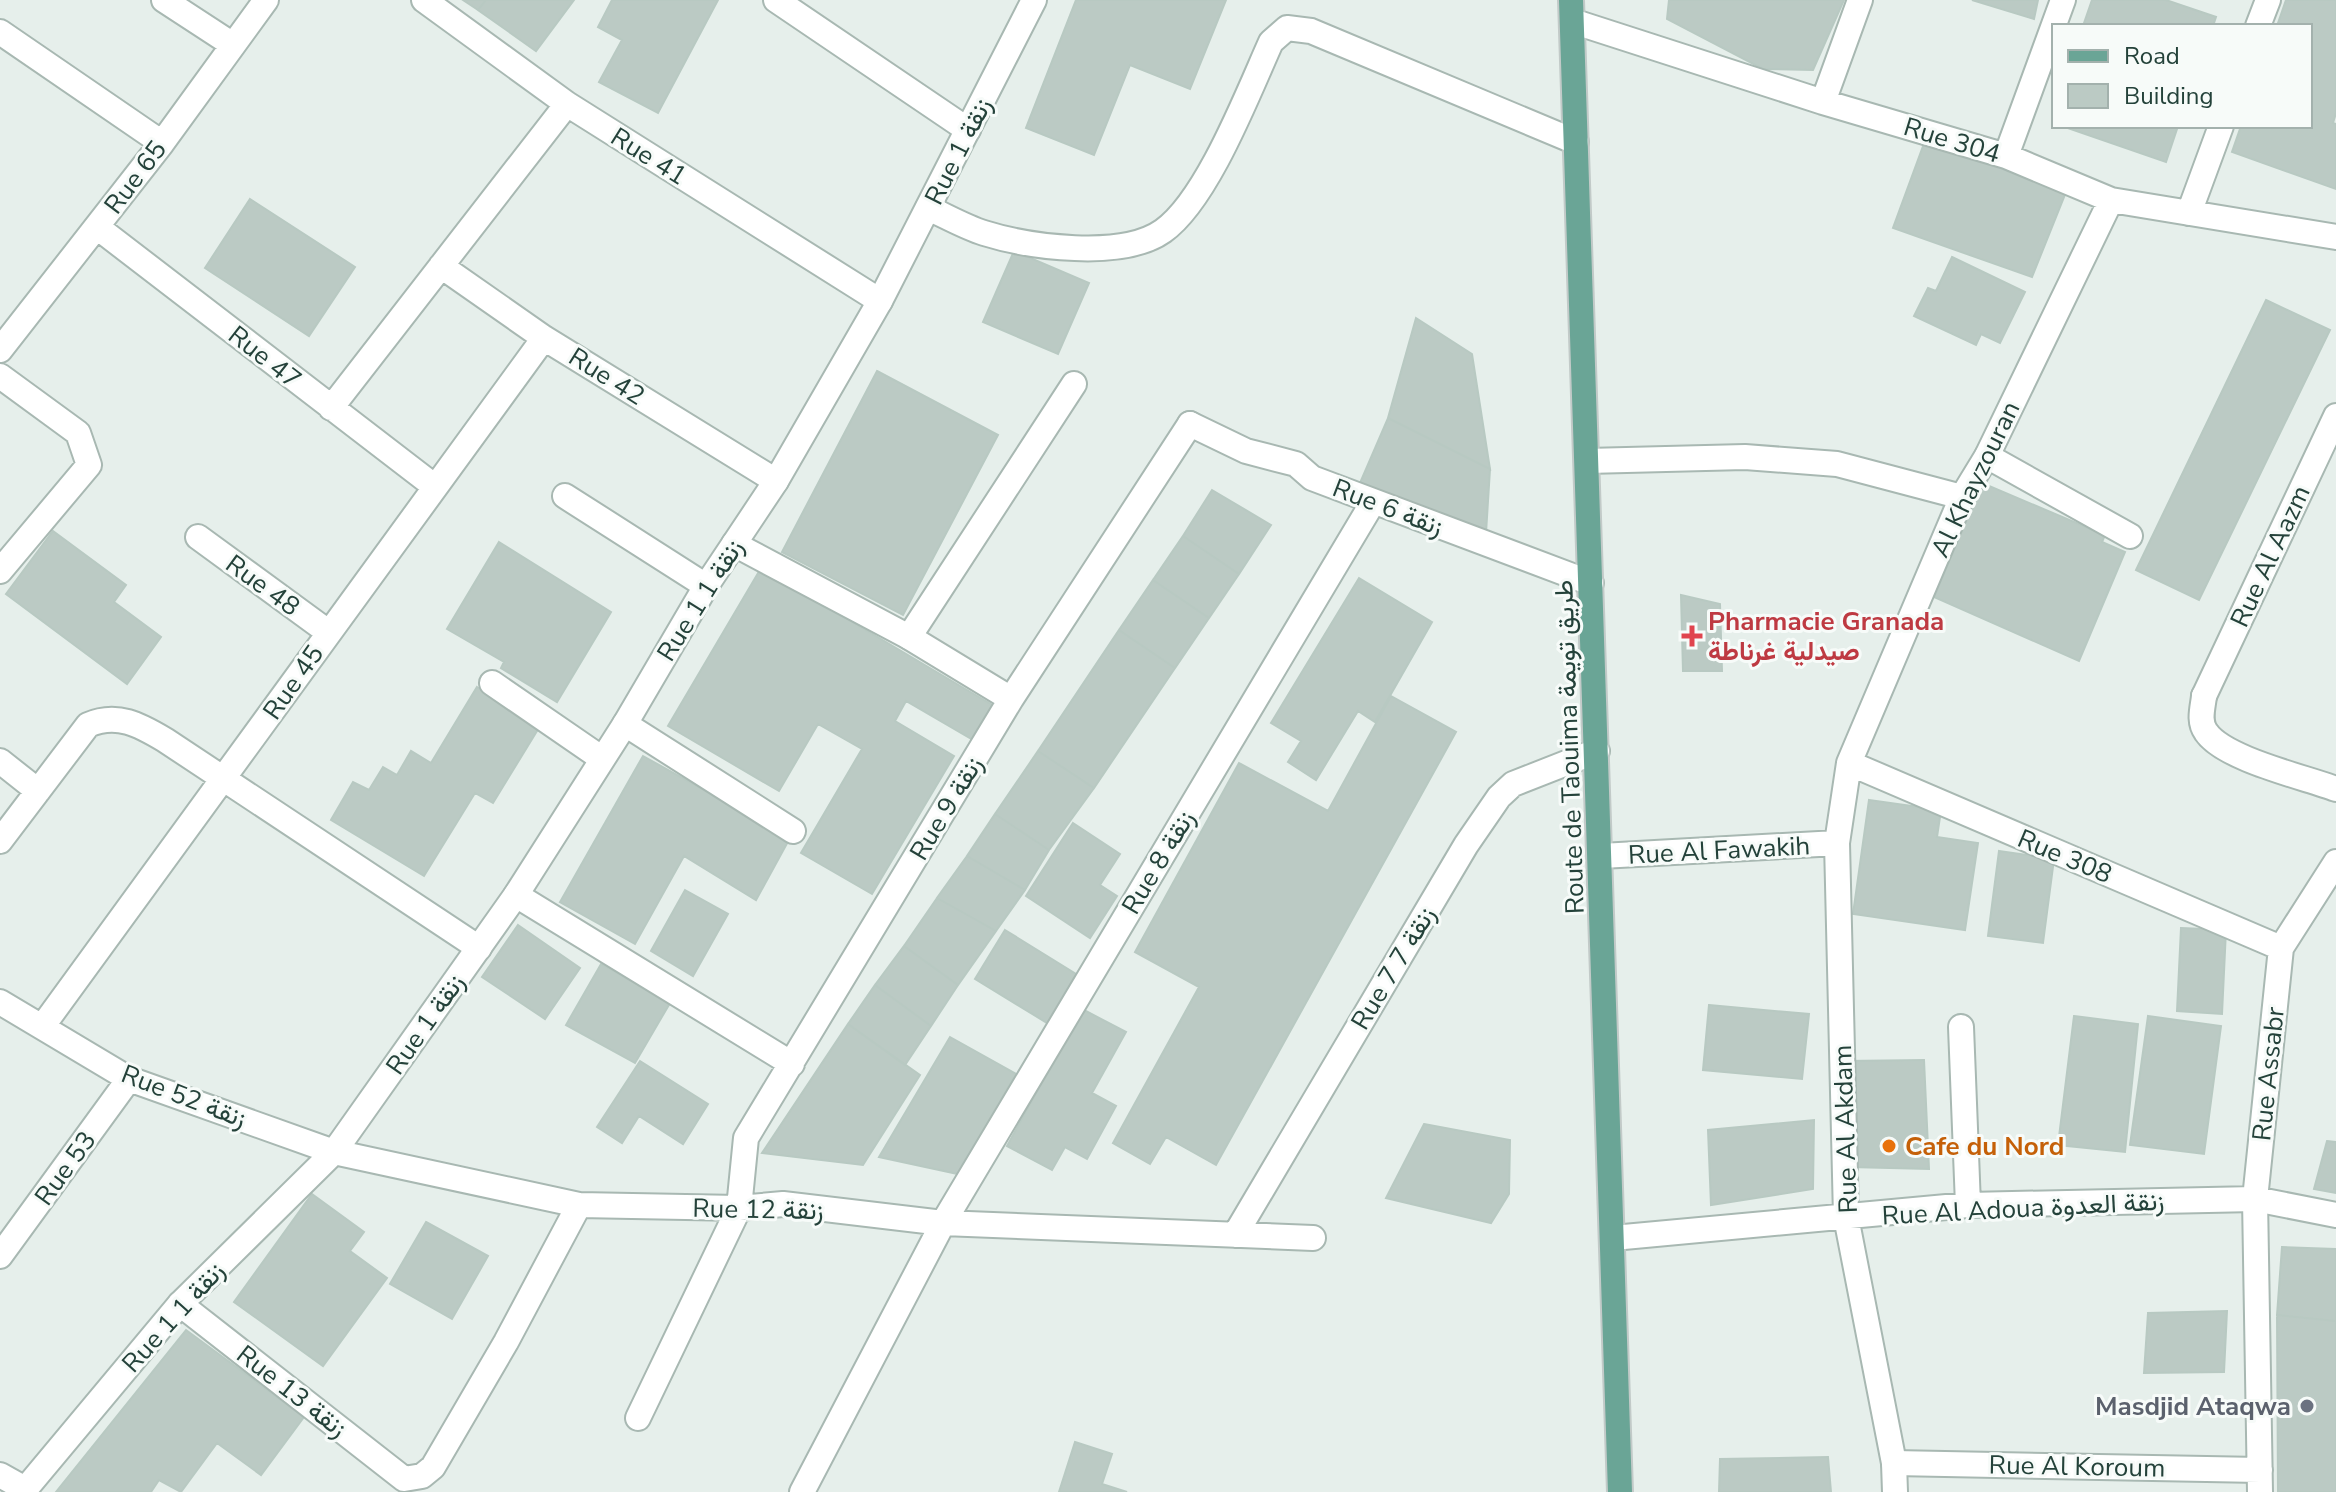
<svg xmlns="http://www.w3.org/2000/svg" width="2336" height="1492" font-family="'Nunito Sans',Vazirmatn,sans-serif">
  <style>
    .building { fill: #bbcac4; stroke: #b8c9c2; stroke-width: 2 }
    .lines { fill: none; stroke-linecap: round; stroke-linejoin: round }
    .service-casing { stroke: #a8b8b2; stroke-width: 28 }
    .minor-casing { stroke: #a8b8b2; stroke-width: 28 }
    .tertiary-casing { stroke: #a8b8b2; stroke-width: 28 }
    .primary-casing { stroke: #c2cac8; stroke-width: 28 }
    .service { stroke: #fff; stroke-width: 24 }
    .minor { stroke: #fff; stroke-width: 24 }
    .tertiary { stroke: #fff; stroke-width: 24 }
    .primary { stroke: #6aa596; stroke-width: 24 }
    .health-dot { fill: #e0444e; stroke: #f7fbf9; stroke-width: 3 }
    .food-dot { fill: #e8710a; stroke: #f7fbf9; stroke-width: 3 }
    .worship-dot { fill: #6b7280; stroke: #f7fbf9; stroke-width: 3 }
    .labels { text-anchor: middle; stroke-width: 6; stroke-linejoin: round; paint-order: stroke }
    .street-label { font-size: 26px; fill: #24423a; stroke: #f7fbf9 }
    .health-label { font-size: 26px; font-weight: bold; fill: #be3a42; stroke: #f7fbf9; text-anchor: start }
    .food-label { font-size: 26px; font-weight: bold; fill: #c56008; stroke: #f7fbf9; text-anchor: start }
    .worship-label { font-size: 26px; font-weight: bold; fill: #5b616d; stroke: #f7fbf9; text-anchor: end }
  </style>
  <rect width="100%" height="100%" fill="#e6efeb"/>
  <path class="building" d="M 463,0 L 486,0 L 478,10 Z
    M 486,0 L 574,0 L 536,51 L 478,10 Z
    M 612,0 L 718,0 L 658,113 L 599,82 L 622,40 L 598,27 Z
    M 1076,0 L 1226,0 L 1190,89 L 1130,65 L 1094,155 L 1026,128 Z
    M 1669,0 L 1844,0 L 1813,70 L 1763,69 L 1667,19 Z
    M 1972,0 L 2038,0 L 2034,19 Z
    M 2092,0 L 2166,0 L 2216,17 L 2213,26 L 2083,26 Z
    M 2286,0 L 2336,0 L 2336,113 L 2333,123 L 2336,124 L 2336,189 L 2232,152 L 2241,126 L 2310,126 L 2310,26 L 2277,26 Z
    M 2062,126 L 2178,126 L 2166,162 Z
    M 1926,138 L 2066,192 L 2032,277 L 1893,228 Z
    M 250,199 L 355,267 L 309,336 L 205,268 Z
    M 1014,251 L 1089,283 L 1058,354 L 983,322 Z
    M 1952,257 L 2025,292 L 2000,343 L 1981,334 L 1976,345 L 1914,316 L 1928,288 L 1936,291 Z
    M 2266,300 L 2330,330 L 2199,600 L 2136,570 Z
    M 1416,318 L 1472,354 L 1490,469 L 1388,418 Z
    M 877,371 L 998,435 L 903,615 L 782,552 Z
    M 1388,418 L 1490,469 L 1486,533 L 1360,483 Z
    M 1982,483 L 2105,535 L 2102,542 L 2125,552 L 2079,661 L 1934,597 Z
    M 1212,490 L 1271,525 L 1239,574 L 1183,536 Z
    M 53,531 L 126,585 L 114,602 L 161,637 L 127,684 L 6,594 Z
    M 1183,536 L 1239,574 L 1209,618 L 1153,580 Z
    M 499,542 L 611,612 L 557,702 L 501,668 L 504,662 L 447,629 Z
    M 761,568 L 994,706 L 973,740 L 906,701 L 895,721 L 954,756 L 872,894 L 801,853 L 862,749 L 818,724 L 779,791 L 668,726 Z
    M 1359,578 L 1432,622 L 1375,722 L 1358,711 L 1316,780 L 1288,762 L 1301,741 L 1271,723 Z
    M 1153,580 L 1209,618 L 1175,668 L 1119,630 Z
    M 1681,595 L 1720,604 L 1722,671 L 1683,671 Z
    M 1119,630 L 1175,668 L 1094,788 L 1038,751 Z
    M 477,687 L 540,726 L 493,803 L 475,793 L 424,876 L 331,820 L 353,782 L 369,790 L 383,767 L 397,775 L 411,751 L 431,763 Z
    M 1391,696 L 1456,732 L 1216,1165 L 1166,1137 L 1150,1164 L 1113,1143 L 1199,987 L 1135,952 L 1239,763 L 1328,811 Z
    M 1038,751 L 1094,788 L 1049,850 L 995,814 Z
    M 643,756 L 790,838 L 756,900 L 684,856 L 635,944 L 560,902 Z
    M 1869,800 L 1941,810 L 1937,837 L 1978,843 L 1965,930 L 1853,914 Z
    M 995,814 L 1049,850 L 1025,890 L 967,856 Z
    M 1073,823 L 1120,854 L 1100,885 L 1117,896 L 1090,938 L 1026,896 Z
    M 1999,851 L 2054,859 L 2043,943 L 1988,936 Z
    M 967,856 L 1025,890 L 996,931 L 937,898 Z
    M 685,890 L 728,914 L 693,976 L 651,951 Z
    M 937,898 L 996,931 L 958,985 L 904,946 Z
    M 518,925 L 580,968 L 545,1019 L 482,977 Z
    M 2181,928 L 2226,930 L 2222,1014 L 2177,1011 Z
    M 1005,930 L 1081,977 L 1052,1026 L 975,979 Z
    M 904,946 L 958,985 L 931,1026 L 875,985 Z
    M 601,964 L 670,1003 L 635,1063 L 566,1025 Z
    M 875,985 L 931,1026 L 905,1065 L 848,1024 Z
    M 1709,1005 L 1809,1014 L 1802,1079 L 1703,1070 Z
    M 1082,1009 L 1126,1032 L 1092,1093 L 1116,1106 L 1087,1159 L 1065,1147 L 1052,1170 L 1007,1146 Z
    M 2074,1016 L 2138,1024 L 2125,1152 L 2058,1145 Z
    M 2148,1016 L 2221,1026 L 2204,1154 L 2130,1145 Z
    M 848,1024 L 920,1075 L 863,1165 L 762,1153 Z
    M 950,1037 L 1016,1074 L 958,1174 L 879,1157 Z
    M 1924,1060 L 1929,1169 L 1850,1167 L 1846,1061 Z
    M 640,1061 L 708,1104 L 683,1144 L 639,1116 L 622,1143 L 597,1127 Z
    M 1814,1120 L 1813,1189 L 1711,1205 L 1708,1130 Z
    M 1424,1124 L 1510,1140 L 1509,1194 L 1491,1223 L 1386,1198 Z
    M 2327,1141 L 2336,1142 L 2336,1193 L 2314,1189 Z
    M 312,1194 L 364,1232 L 350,1251 L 387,1278 L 323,1366 L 234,1302 Z
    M 426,1222 L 488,1256 L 452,1319 L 390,1284 Z
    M 2282,1247 L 2336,1249 L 2336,1321 L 2277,1315 Z
    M 2227,1311 L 2224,1372 L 2144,1373 L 2148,1313 Z
    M 2277,1315 L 2336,1321 L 2336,1492 L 2278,1492 Z
    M 186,1330 L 304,1417 L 261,1475 L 217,1443 L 181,1492 L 159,1480 L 151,1492 L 56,1492 Z
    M 1075,1442 L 1112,1454 L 1102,1484 L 1127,1492 L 1059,1492 Z
    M 1828,1457 L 1831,1492 L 1719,1492 L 1720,1459 Z"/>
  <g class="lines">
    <defs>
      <path id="service" d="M 928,208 C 946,216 965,227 984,233 C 1029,247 1122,260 1163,231 C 1207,200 1248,93 1271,42 L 1287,28 L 1311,31 L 1576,142
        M 1190,424 L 1246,451 L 1296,464 L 1312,478 L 1591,583
        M 1987,456 L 2130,536
        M 1587,461 L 1745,457 L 1837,464 L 1962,497
        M 909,637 L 1074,384
        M 2204,696 C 2203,707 2198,721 2206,732 C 2224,759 2304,777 2336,789
        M 2255,1199 L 2260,1492
        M 1894,1463 L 2260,1470"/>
      <path id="minor" d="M 164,0 L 233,45
        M 424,0 L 567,104 L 880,301
        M 776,0 L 968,130
        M 1572,21 L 1823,102 L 2006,156 L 2111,200 L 2336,237
        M 2258,26 L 2268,0
        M 0,32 L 162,143
        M 1823,102 L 1860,0
        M 2006,156 L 2063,0
        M 2189,213 L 2221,126
        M 97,227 L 434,486
        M 441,266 L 544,338 L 776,481
        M 0,350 L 162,143 L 266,0
        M 0,376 L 78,433 L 89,465 L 0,571
        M 331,408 L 567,104
        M 565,496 L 706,586
        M 198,537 L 328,632
        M 734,544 L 909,637 L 1011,699
        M 492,683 L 601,758
        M 2204,696 L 2336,416
        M 625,724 L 793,831
        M 0,761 L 38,791
        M 1849,763 L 2281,948
        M 0,841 L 88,725 C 117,712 140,725 165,740 L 479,948
        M 1601,856 L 1837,843
        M 516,895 L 792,1064
        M 0,1002 L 129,1079 L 334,1152 L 579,1205 L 739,1208 L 783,1204 L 943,1223 L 1313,1238
        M 42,1027 L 544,338
        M 1961,1027 L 1968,1205
        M 2255,1199 L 2281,948 L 2336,862
        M 1235,1235 L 1466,845 L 1499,797 L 1513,784 L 1597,751
        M 1613,1238 L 1968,1205 L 2255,1199 L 2336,1215
        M 0,1256 L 129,1079
        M 180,1304 L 404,1479 L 422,1476 L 433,1467 L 506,1342 L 579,1205
        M 638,1418 L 739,1208 L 746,1138 L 1011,699 L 1190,424
        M 0,1475 L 25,1489
        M 802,1492 L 943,1223 L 1373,502
        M 1895,1492 L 1894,1463 L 1846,1217 L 1837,843 L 1849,763 L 1962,497 L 1987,456 L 2111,200"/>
      <path id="tertiary" d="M 23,1492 L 180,1304 L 334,1152 L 516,895 L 625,724 L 706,586 L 776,481 L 880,301 L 1034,0"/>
      <path id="primary" d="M 1571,0 L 1620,1492"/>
    </defs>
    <use href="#service" class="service-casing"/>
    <use href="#minor" class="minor-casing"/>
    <use href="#tertiary" class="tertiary-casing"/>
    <use href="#primary" class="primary-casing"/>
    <use href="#service" class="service"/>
    <use href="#minor" class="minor"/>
    <use href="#tertiary" class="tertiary"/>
    <use href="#primary" class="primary"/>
  </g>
  <path class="health-dot" d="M1688 624h8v8h8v8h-8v8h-8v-8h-8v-8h8z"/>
  <circle class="food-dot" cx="1889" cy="1146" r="8"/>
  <circle class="worship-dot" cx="2307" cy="1406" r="8"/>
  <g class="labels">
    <g class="street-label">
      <text transform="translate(1952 140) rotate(17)" y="9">Rue 304</text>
      <text transform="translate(958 151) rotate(-63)" y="9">Rue 1 زنقة</text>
      <text transform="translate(649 156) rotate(32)" y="9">Rue 41</text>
      <text transform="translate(135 177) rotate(-53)" y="9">Rue 65</text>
      <text transform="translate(265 357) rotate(38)" y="9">Rue 47</text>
      <text transform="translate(607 376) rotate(32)" y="9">Rue 42</text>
      <text transform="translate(1975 479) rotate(-64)" y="9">Al Khayzouran</text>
      <text transform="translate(1388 507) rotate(21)" y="9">Rue 6 زنقة</text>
      <text transform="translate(2270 556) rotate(-65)" y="9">Rue Al Aazm</text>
      <text transform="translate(263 585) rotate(36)" y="9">Rue 48</text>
      <text transform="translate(700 600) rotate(-58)" y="9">Rue 1 زنقة 1</text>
      <text transform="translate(293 682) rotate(-55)" y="9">Rue 45</text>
      <text transform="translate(1569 747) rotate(-92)" y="9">Route de Taouima طريق تويمة</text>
      <text transform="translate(946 808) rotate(-59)" y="9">Rue 9 زنقة</text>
      <text transform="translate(1719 850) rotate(-3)" y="9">Rue Al Fawakih</text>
      <text transform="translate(2065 856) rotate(23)" y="9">Rue 308</text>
      <text transform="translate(1158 862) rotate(-59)" y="9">Rue 8 زنقة</text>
      <text transform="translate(1393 968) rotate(-59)" y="9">Rue 7 زنقة 7</text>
      <text transform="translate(425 1024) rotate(-55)" y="9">Rue 1 زنقة</text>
      <text transform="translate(2268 1074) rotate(-84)" y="9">Rue Assabr</text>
      <text transform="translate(184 1096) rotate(21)" y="9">Rue 52 زنقة</text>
      <text transform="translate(1845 1129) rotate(-92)" y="9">Rue Al Akdam</text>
      <text transform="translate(65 1168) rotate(-54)" y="9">Rue 53</text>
      <text transform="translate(2023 1208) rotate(-3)" y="9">Rue Al Adoua زنقة العدوة</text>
      <text transform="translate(758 1209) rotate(1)" y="9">Rue 12 زنقة</text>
      <text transform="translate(173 1317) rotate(-48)" y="9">Rue 1 زنقة 1</text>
      <text transform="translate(292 1391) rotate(38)" y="9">Rue 13 زنقة</text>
      <text transform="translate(2077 1466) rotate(1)" y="9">Rue Al Koroum</text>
    </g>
    <g class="health-label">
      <text x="1708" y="630">Pharmacie Granada<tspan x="1708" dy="30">صيدلية غرناطة</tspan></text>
    </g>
    <g class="food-label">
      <text x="1905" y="1155">Cafe du Nord</text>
    </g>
    <g class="worship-label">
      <text x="2291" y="1415">Masdjid Ataqwa</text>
    </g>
  </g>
  <rect x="2052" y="24" width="260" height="104" fill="#f7fbf9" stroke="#a3b1ad" stroke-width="2"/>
  <rect x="2068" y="50" width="40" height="12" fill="#6aa596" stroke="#a3b1ad" stroke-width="2"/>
  <text x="2124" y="64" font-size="24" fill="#24423a">Road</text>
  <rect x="2068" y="84" width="40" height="24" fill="#bbcac4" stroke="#a3b1ad" stroke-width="2"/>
  <text x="2124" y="104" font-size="24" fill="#24423a">Building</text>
</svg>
